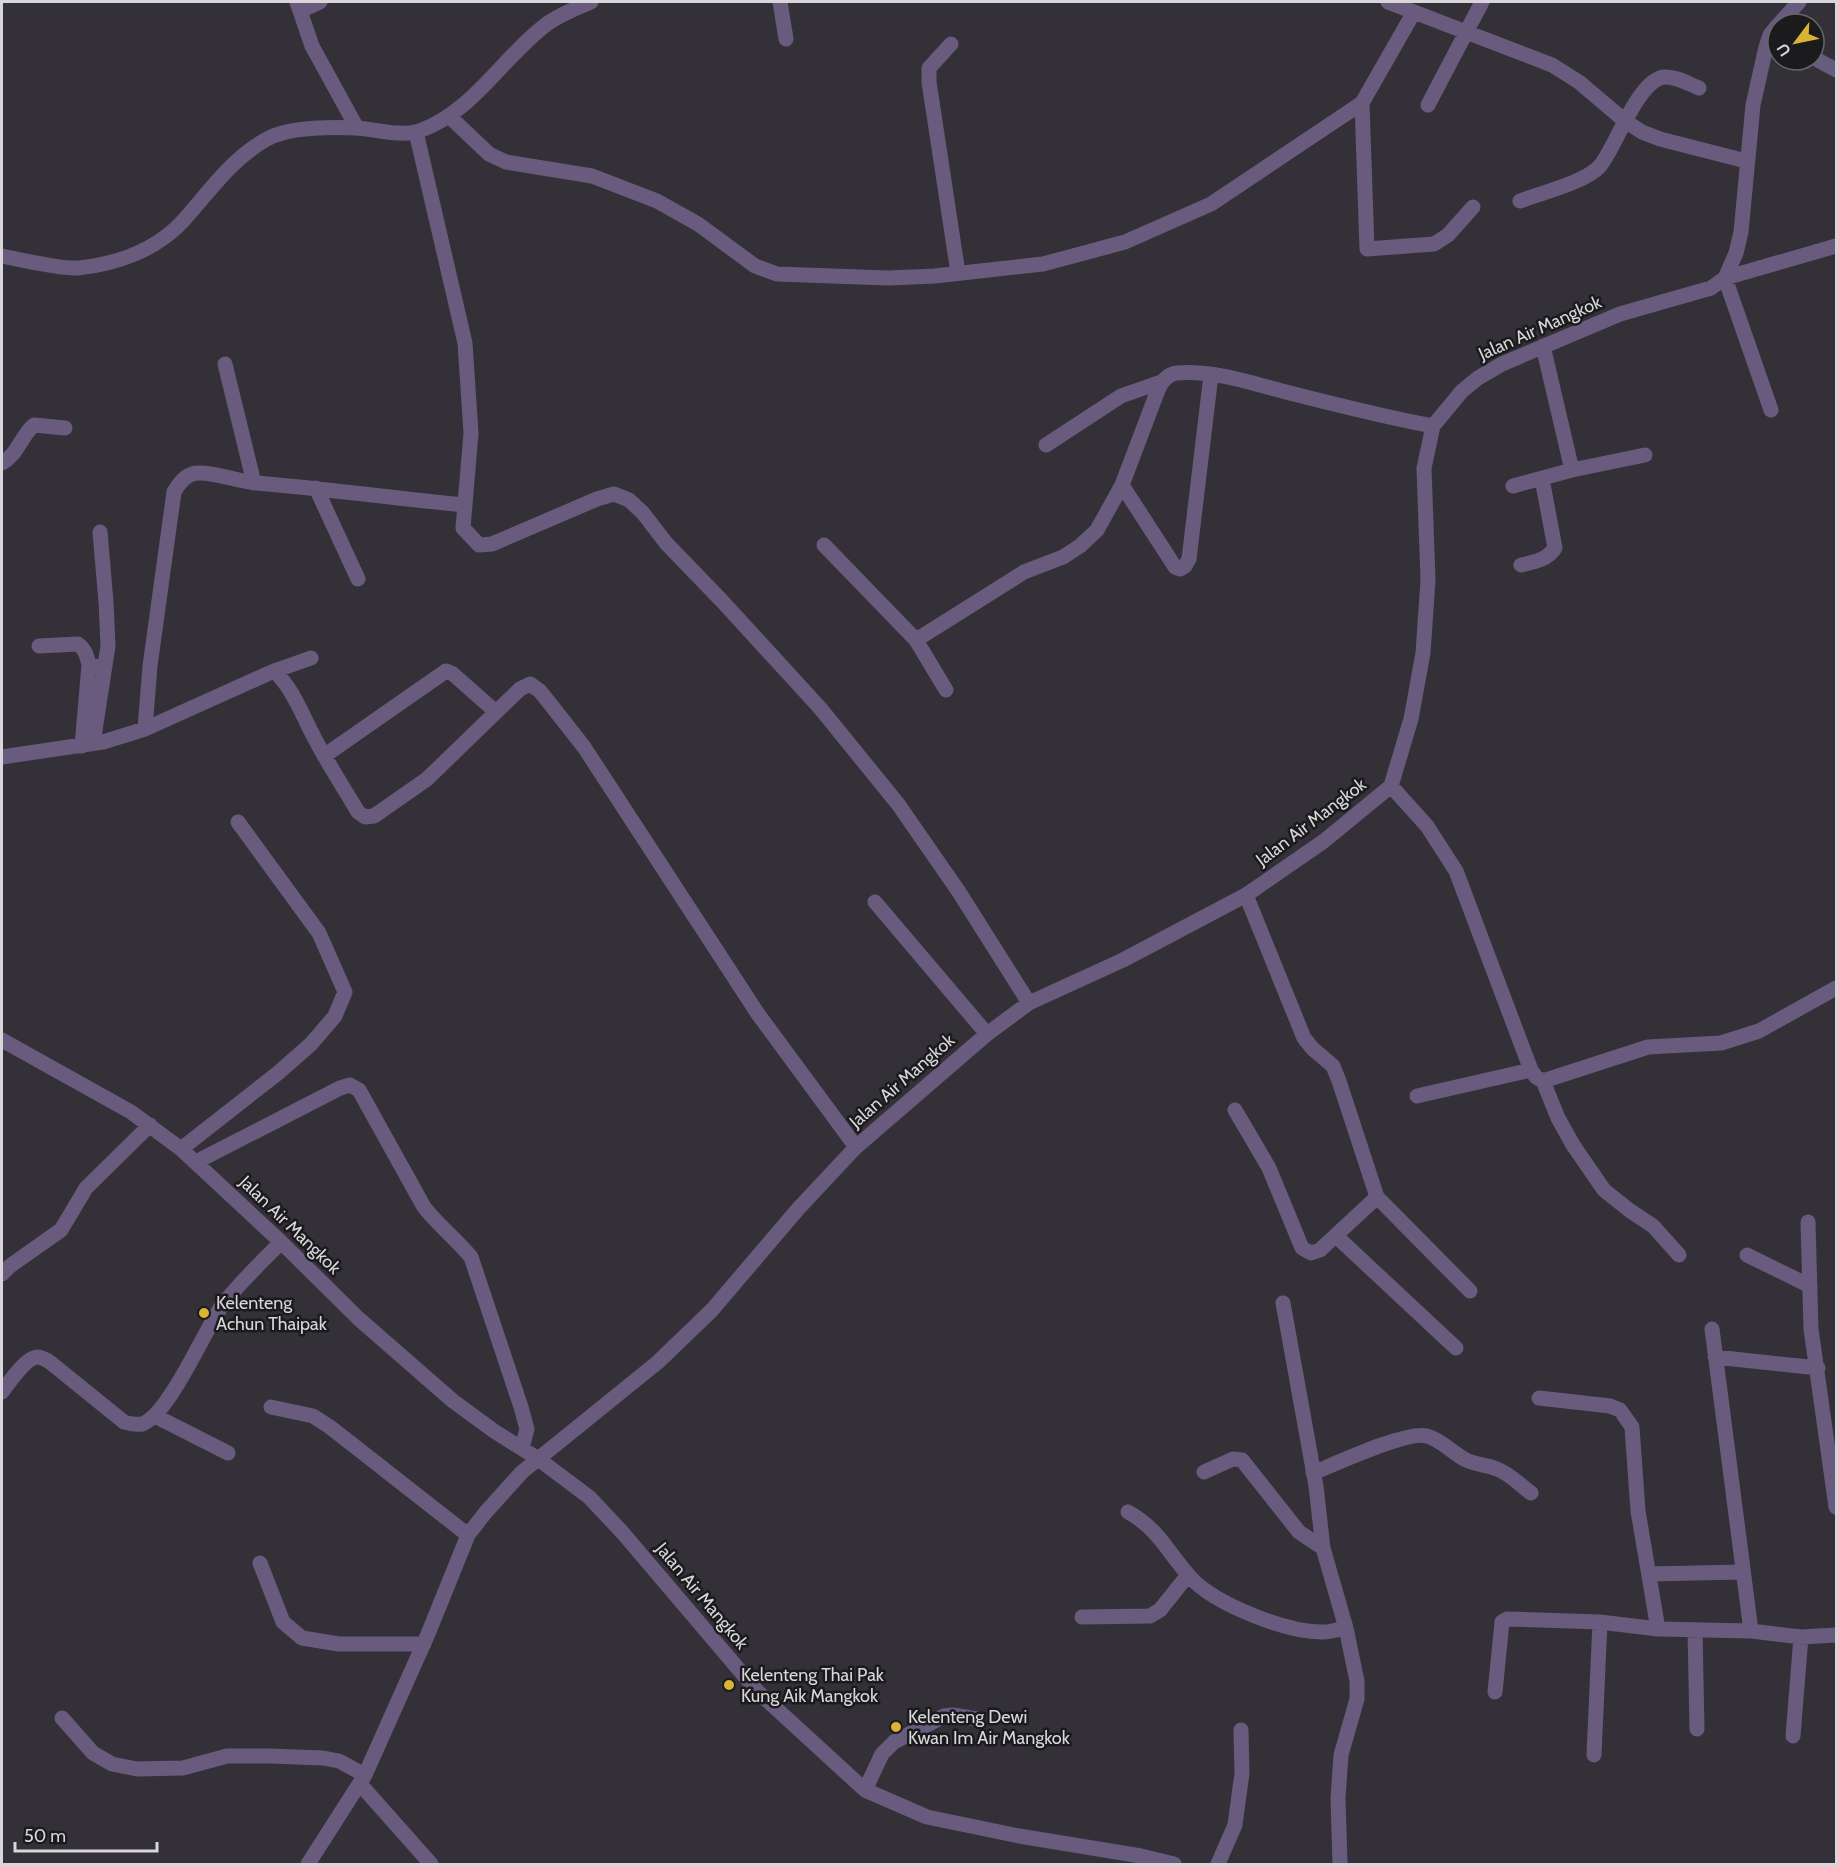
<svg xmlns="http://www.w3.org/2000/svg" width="1838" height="1866" font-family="Cabin,sans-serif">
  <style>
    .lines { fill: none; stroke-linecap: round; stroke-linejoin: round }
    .minor { stroke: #695b7e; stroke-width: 15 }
    .poi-dot { fill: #d9b434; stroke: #1b1a1c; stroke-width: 2 }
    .labels { text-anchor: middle; stroke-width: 5; stroke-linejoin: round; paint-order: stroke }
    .street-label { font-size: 18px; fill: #d7d6da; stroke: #1b1a1c }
    .poi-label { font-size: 18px; fill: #d7d6da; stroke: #1b1a1c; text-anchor: start }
  </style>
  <rect width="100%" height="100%" fill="#333137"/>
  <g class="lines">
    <path class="minor" d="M 297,2 L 312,46 L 357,128
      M 780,2 L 786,39
      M 1388,2 L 1552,65 L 1579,82 L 1625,121 L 1642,132 L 1660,139 L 1746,161
      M 300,11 L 320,2
      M 1779,24 L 1799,2
      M 951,44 L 929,68 L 929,82 L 958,273
      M 1814,58 L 1836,70
      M 1362,103 L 1367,249 L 1434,244 L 1448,235 L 1473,207
      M 1428,105 L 1482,2
      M 450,117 L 489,154 L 506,162 L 592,176 L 657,201 L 698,224 L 755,266 L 777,274 L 888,278 L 935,276 L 1043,264 L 1125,242 L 1211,204 L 1362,103 L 1414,12
      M 416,132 L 465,343 L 471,433 L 463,528 L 479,545 L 492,544 L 597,499 L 614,494 L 629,500 L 643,513 L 666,543 L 722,601 L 820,708 L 898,804 L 959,892 L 1029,1003
      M 1520,201 C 1541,193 1586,182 1600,166 C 1616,147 1637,81 1664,77 C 1676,76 1689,84 1699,88
      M 2,256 C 21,260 59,269 78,268 C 117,264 156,250 183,221 C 209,192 232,158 267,139 C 289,127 330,127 356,128 C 374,129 402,137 419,131 C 471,113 501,60 543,27 C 556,16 575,9 591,2
      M 1543,346 L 1572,470
      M 225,364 L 254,483
      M 1771,410 L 1725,278 L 1836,246
      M 1046,445 L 1121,396 L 1161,382
      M 2,463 C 19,453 20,437 34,425 L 65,428
      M 1122,485 L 1175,567 L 1180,569 L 1185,566 L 1189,559 L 1211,375
      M 1513,486 L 1572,470 L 1645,455
      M 316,488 L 358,579
      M 824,545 L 916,640 L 946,690
      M 1521,565 C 1534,562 1547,560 1555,548 L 1542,479
      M 916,640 L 1024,572 L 1063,557 L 1080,546 L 1097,530 L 1122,485 L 1158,390 C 1162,381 1167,374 1177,373 C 1215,370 1254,384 1290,393 C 1337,405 1384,417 1433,426
      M 39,646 L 78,644 C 85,649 87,656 89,665
      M 274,671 L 311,658
      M 145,729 L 150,666 L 174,492 C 179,483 187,473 198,473 C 215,472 239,482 257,483 C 326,489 395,498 464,505
      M 93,743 L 108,646 L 106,602 L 100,532
      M 82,746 L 89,665 L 105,667
      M 324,756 L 446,671 L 453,674 L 496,712
      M 2,757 L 103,742 L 145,729 L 274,671 C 293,688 303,717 315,739 C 328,764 344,788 358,812 L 365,817 L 374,816 L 427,779 L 520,689 L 530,684 L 540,691 L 584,747 L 758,1014 L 856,1147
      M 1391,786 L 1427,826 L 1456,871 L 1531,1070 L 1536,1077 L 1543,1081 L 1648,1047 L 1721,1043 L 1759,1031 L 1836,988
      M 1246,895 L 1304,1038 L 1313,1049 L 1333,1066 L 1339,1081 L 1377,1197 L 1470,1291
      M 875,902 L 987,1034
      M 2,1040 L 131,1112 L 181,1149 L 281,1242 L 359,1319 L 453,1401 L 494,1431 L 537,1458 L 589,1497 L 622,1532 L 758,1692 L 865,1790 L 927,1817 L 1019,1836 L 1141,1856 L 1174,1864
      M 1543,1081 L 1558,1118 L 1573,1145 L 1604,1190 L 1629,1210 L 1653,1226 L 1679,1255
      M 1417,1096 L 1531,1070
      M 1235,1110 L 1269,1168 L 1302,1248 L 1311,1253 L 1320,1250 L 1377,1197
      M 181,1149 L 278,1073 L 311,1044 L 335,1016 L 345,992 L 319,933 L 238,822
      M 196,1162 L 340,1088 L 350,1085 L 359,1090 L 424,1207 C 438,1225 456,1239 471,1257 L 521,1407 L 527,1429 L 522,1448
      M 1808,1222 L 1811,1329 L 1836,1507
      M 1336,1236 L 1456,1348
      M 1747,1255 L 1810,1286
      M 2,1274 L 10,1266 L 61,1230 L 86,1188 L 150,1125
      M 1283,1303 L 1316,1486 L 1323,1548 L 1346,1628 L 1357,1681 L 1357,1699 L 1341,1755 L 1338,1798 L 1340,1864
      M 1712,1329 L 1751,1631
      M 1715,1357 L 1818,1368
      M 2,1392 C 9,1383 25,1358 37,1357 C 43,1357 47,1360 51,1363 L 124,1422 C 130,1424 135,1425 142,1424 C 168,1416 205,1330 221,1307 C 236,1286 263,1261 281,1242
      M 1539,1398 L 1610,1406 L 1620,1410 L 1632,1427 L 1638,1511 L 1658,1629
      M 271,1407 L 313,1416 L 330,1427 L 468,1535
      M 155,1416 L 228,1453
      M 1204,1472 L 1233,1459 L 1242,1460 L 1299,1532 L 1323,1548
      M 1313,1473 C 1335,1464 1408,1430 1427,1436 C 1442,1440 1452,1453 1466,1460 C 1477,1465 1487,1465 1497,1469 C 1509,1473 1521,1486 1531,1493
      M 1128,1512 C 1159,1529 1168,1553 1191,1578 C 1215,1604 1287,1633 1324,1632 C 1331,1632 1339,1629 1346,1628
      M 260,1563 L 283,1622 L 302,1638 L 339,1644 L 424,1644
      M 1649,1574 L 1743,1572
      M 1082,1617 L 1150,1616 L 1160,1610 L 1188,1575
      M 1695,1630 L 1697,1729
      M 1495,1692 L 1502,1622 L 1507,1619 L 1600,1622 L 1658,1629 L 1751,1631 L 1801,1637 L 1836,1635
      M 62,1718 L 93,1753 L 112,1764 L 137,1769 L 183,1768 L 227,1756 L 270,1756 L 323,1758 L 339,1761 L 365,1775
      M 1793,1736 L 1801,1637
      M 1594,1755 L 1600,1622
      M 360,1784 L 431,1864
      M 865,1790 L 882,1754 L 894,1742 L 944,1716 L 953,1715 L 977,1719
      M 308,1864 L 365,1775 L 428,1634 L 468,1535 L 485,1513 L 522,1472 L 658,1362 L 712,1310 L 798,1209 L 856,1147 L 987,1034 L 1029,1003 L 1123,960 L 1246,895 L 1324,841 L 1391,786 L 1411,719 L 1423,653 L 1428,580 L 1424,468 L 1433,426 L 1462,391 L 1478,378 L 1502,364 L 1620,314 L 1711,288 L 1725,278 L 1736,253 L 1741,232 L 1753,105 L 1766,47 L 1770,35 L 1778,25
      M 1218,1864 L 1235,1825 L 1242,1773 L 1241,1730"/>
  </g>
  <g class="poi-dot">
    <circle cx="204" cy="1313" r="6"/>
    <circle cx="729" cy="1685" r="6"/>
    <circle cx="896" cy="1727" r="6"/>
  </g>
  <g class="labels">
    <g class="street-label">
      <text transform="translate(1540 328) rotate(-24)" y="6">Jalan Air Mangkok</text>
      <text transform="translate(1311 822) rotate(-37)" y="6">Jalan Air Mangkok</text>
      <text transform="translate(902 1081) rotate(-41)" y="6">Jalan Air Mangkok</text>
      <text transform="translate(290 1225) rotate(44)" y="6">Jalan Air Mangkok</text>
      <text transform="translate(702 1596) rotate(50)" y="6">Jalan Air Mangkok</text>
    </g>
    <g class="poi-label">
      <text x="216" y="1309">Kelenteng<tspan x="216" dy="21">Achun Thaipak</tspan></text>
      <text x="741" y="1681">Kelenteng Thai Pak<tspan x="741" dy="21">Kung Aik Mangkok</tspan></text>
      <text x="908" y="1723">Kelenteng Dewi<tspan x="908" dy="21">Kwan Im Air Mangkok</tspan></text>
    </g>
  </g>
  <rect width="1838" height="1866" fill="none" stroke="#d7d6da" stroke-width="6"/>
  <g transform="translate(1796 42) rotate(238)"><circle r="28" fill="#1b1a1c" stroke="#666568" stroke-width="1.5"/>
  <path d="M0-4.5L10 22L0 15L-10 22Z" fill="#d9b434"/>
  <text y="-9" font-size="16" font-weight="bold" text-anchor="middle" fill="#d7d6da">U</text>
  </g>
  <path d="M15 1842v9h142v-9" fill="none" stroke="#d7d6da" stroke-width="3"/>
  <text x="24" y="1842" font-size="18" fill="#d7d6da" stroke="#1b1a1c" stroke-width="4.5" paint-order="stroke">50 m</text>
</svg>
